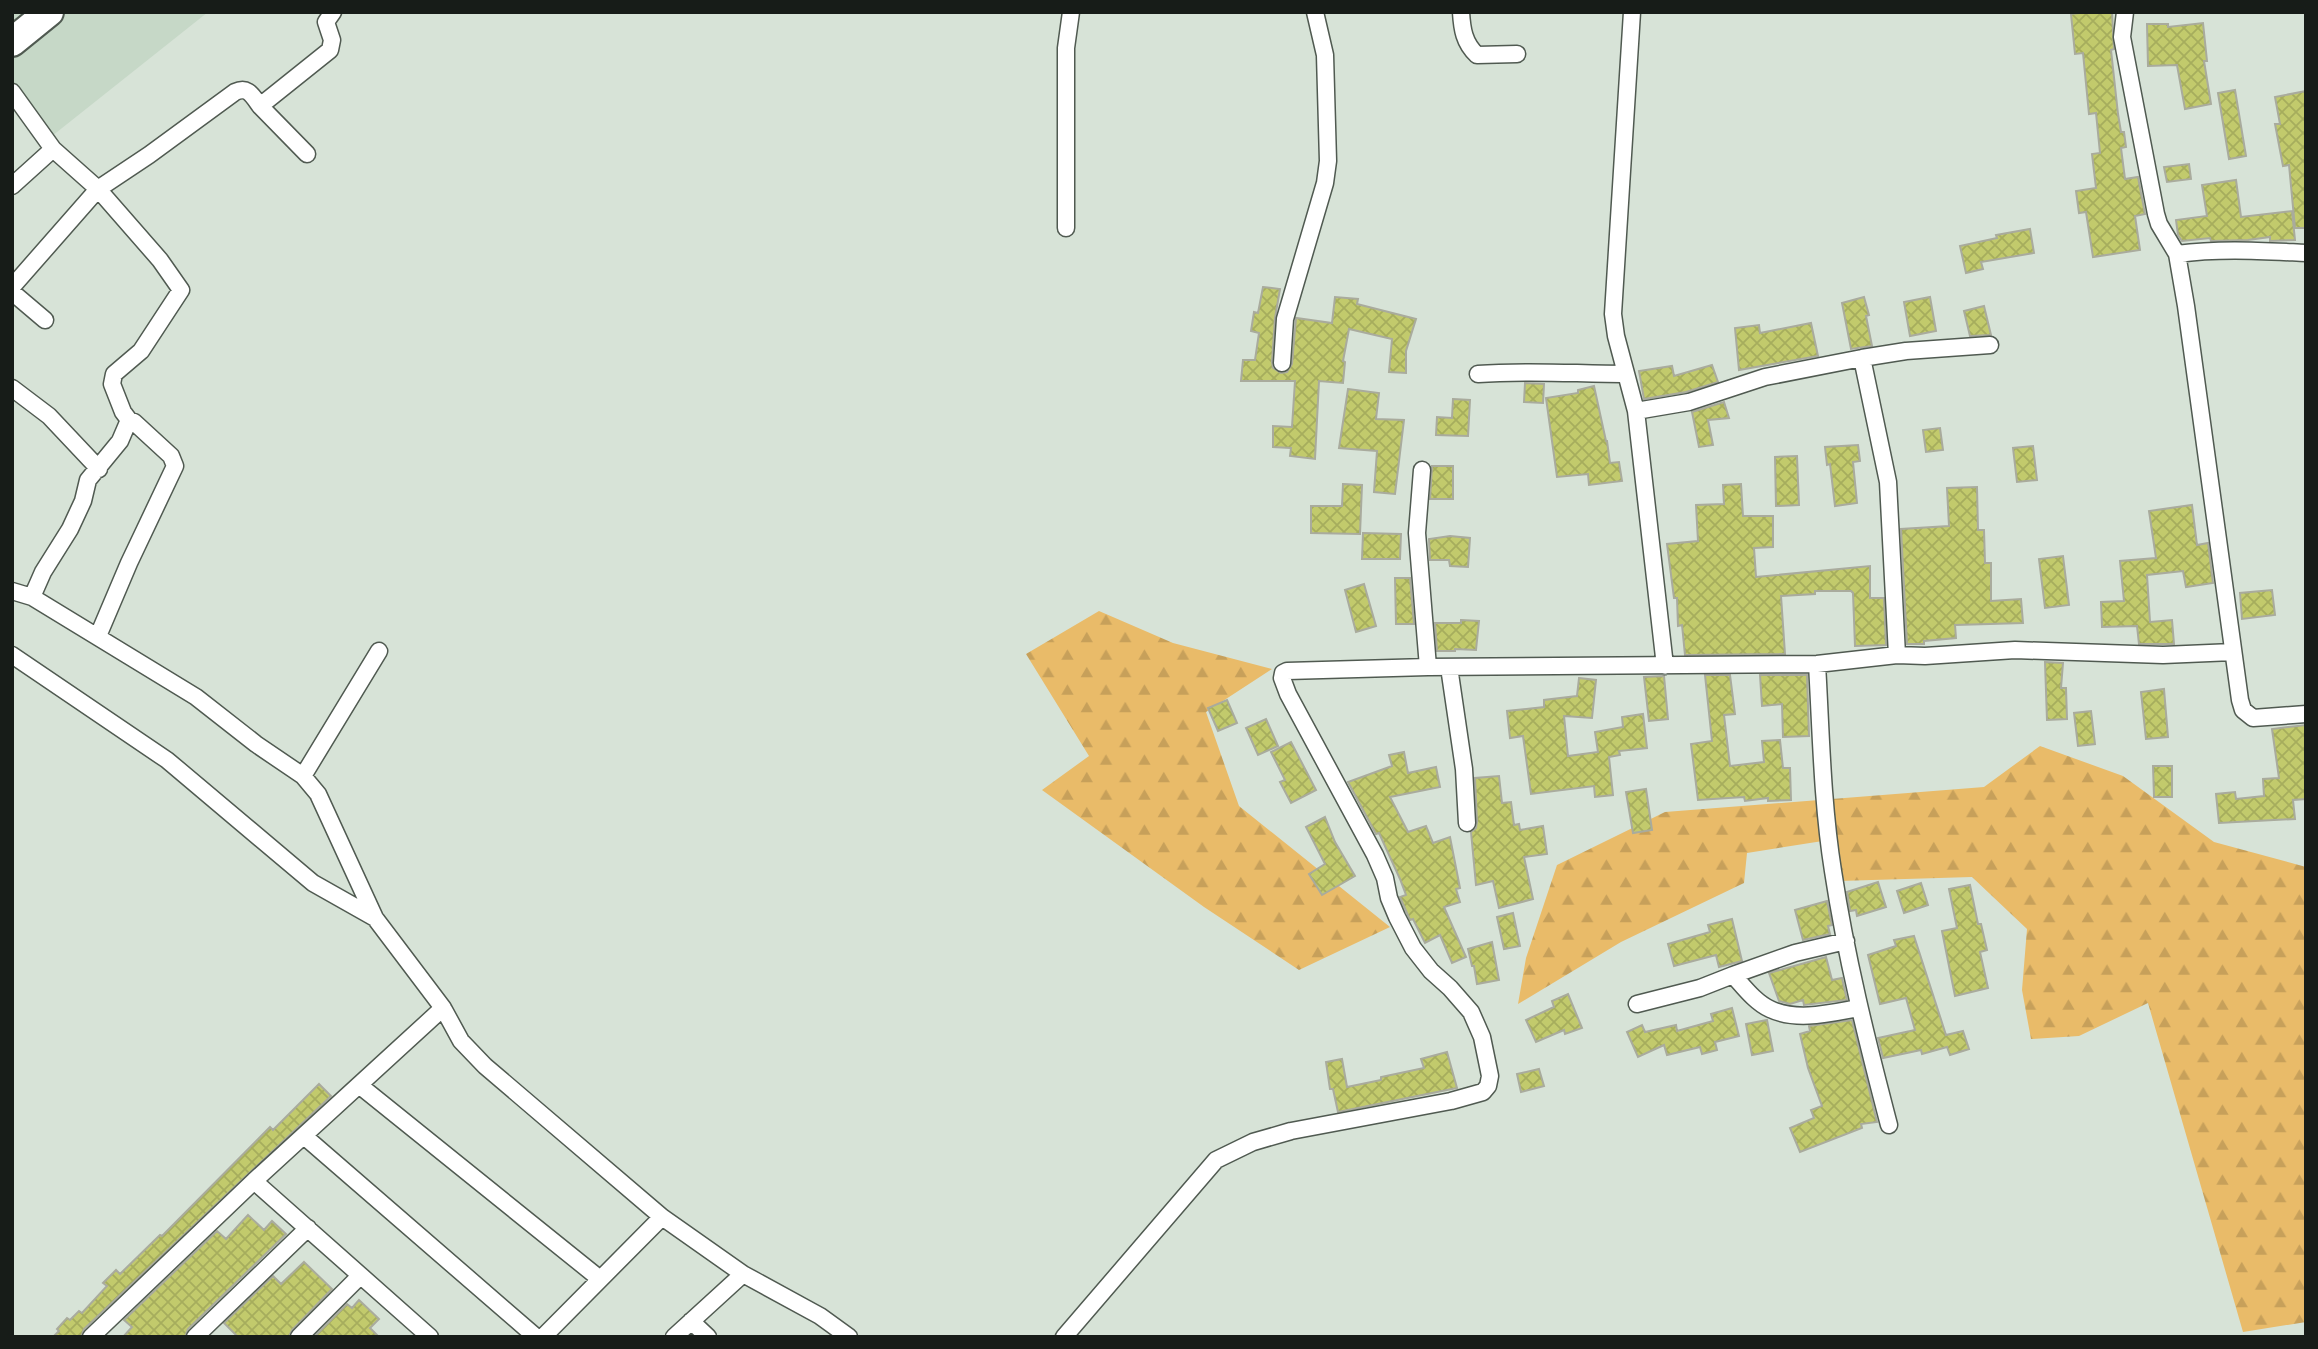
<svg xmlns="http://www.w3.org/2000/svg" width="2318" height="1349" font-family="'Source Sans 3',sans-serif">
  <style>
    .built { fill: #c6d8c7 }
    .forest { fill: url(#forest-firs) }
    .building { fill: url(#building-cross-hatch); stroke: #a9ab9d; stroke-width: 2 }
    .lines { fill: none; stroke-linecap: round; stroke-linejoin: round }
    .street-casing { stroke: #505a51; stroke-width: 19 }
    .highway-casing { stroke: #505a51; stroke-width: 32 }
    .street { stroke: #fff; stroke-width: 16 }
    .highway { stroke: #fff; stroke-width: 28 }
  </style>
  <defs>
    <pattern id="forest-firs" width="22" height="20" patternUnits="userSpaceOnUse" patternTransform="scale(1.75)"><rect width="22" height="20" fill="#e9bb69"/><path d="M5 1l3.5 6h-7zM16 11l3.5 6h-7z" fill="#c7a05a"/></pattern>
    <pattern id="building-cross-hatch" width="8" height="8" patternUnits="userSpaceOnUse" patternTransform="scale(1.75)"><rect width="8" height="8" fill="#c2ca6c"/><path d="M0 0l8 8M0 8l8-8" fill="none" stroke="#a6ad5d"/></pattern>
  </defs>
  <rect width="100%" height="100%" fill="#d7e3d7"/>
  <path class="built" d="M 12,12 L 208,12 L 52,136 L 12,85 Z"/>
  <path class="forest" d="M 1099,611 L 1173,643 L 1272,669 L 1206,712 L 1239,806 L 1390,927 L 1299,970 L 1204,907 L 1042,790 L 1089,756 L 1026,654 Z
    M 2040,746 L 2123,776 L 2214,842 L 2306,867 L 2306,1322 L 2243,1332 L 2148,1003 L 2079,1036 L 2031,1039 L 2022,990 L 2027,929 L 1972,877 L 1839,881 L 1829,840 L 1747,853 L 1744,883 L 1621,942 L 1518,1004 L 1526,958 L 1557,865 L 1665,812 L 1984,787 Z"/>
  <path class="building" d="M 2087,12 L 2112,12 L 2114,49 L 2111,50 L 2118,114 L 2121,132 L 2124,132 L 2126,147 L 2121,148 L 2125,179 L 2138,177 L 2145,214 L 2135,216 L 2140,250 L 2093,257 L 2086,212 L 2079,213 L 2076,191 L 2096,188 L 2092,154 L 2100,153 L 2096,113 L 2089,114 L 2083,53 L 2075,54 L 2071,14 Z
    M 2203,23 L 2207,61 L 2204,61 L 2211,104 L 2185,109 L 2177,65 L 2148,66 L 2147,24 L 2168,24 L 2168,27 Z
    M 2235,90 L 2246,156 L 2229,159 L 2218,93 Z
    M 2306,91 L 2306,228 L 2295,228 L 2289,165 L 2283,166 L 2275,124 L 2280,124 L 2275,97 Z
    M 2189,164 L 2191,179 L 2167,182 L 2164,167 Z
    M 2236,180 L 2241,217 L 2292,211 L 2295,240 L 2270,241 L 2270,237 L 2248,240 L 2211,241 L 2210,238 L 2182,241 L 2178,235 L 2176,220 L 2207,216 L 2202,185 Z
    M 2030,229 L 2034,253 L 1981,262 L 1983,269 L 1966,273 L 1960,246 L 1997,238 L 1996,235 Z
    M 1263,287 L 1280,289 L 1275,318 L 1272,362 L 1273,368 L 1281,373 L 1287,372 L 1292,364 L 1296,318 L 1332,323 L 1335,297 L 1358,299 L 1357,304 L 1416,319 L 1406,351 L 1406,373 L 1389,372 L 1392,339 L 1349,329 L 1343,361 L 1345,362 L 1343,383 L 1319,381 L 1315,459 L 1290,456 L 1291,448 L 1273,447 L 1273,426 L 1292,427 L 1295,381 L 1241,381 L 1243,360 L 1255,360 L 1259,333 L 1251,331 L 1254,312 L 1258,313 Z
    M 1864,297 L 1869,315 L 1866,316 L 1872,346 L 1851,349 L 1842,303 Z
    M 1930,297 L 1936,331 L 1910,336 L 1904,302 Z
    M 1984,306 L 1991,335 L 1970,336 L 1964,311 Z
    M 1811,323 L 1818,356 L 1739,370 L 1735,328 L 1759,325 L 1760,333 Z
    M 1712,365 L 1718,382 L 1686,392 L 1644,399 L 1639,371 L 1672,366 L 1674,376 Z
    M 1525,383 L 1544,384 L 1543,403 L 1524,402 Z
    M 1594,386 L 1606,441 L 1607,441 L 1610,463 L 1619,462 L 1622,481 L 1589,485 L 1588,474 L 1557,477 L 1546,398 L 1578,393 L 1578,390 Z
    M 1348,389 L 1379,393 L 1376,419 L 1404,420 L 1395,494 L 1374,492 L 1377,451 L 1339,448 Z
    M 1453,399 L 1470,400 L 1468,436 L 1436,435 L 1437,417 L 1452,418 Z
    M 1724,402 L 1729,418 L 1708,420 L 1713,445 L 1699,447 L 1692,412 Z
    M 1940,428 L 1943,450 L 1926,452 L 1923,430 Z
    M 1858,445 L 1860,461 L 1853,462 L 1857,503 L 1835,506 L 1830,464 L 1827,465 L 1825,447 Z
    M 2033,446 L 2037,480 L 2017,482 L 2013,448 Z
    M 1797,456 L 1799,505 L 1776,506 L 1775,457 Z
    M 1432,466 L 1453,466 L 1453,499 L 1430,499 Z
    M 1343,484 L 1362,485 L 1360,534 L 1311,533 L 1311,506 L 1342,506 Z
    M 1741,484 L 1743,516 L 1773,516 L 1773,547 L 1754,548 L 1756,577 L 1870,566 L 1870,598 L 1884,598 L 1886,645 L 1855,646 L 1853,593 L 1851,591 L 1815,591 L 1815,594 L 1781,596 L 1785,654 L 1685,655 L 1682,625 L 1678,626 L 1677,598 L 1674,598 L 1667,544 L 1698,541 L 1696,505 L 1724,504 L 1723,485 Z
    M 1977,487 L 1978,530 L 1984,530 L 1985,563 L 1991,563 L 1991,601 L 2021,599 L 2023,623 L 1955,625 L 1956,638 L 1924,641 L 1924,644 L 1907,644 L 1901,529 L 1949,526 L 1947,488 Z
    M 2192,505 L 2197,545 L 2208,543 L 2213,583 L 2186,587 L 2183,571 L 2147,575 L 2150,622 L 2172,620 L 2174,644 L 2139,644 L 2137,626 L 2102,627 L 2101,602 L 2124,601 L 2120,561 L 2156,558 L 2149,511 Z
    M 1363,533 L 1401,534 L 1400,559 L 1362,559 Z
    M 1450,536 L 1470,538 L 1468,567 L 1450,566 L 1449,560 L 1430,560 L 1429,539 Z
    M 2063,556 L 2069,605 L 2045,608 L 2039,559 Z
    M 1395,578 L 1410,578 L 1414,624 L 1396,624 Z
    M 1364,584 L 1376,626 L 1356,632 L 1345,590 Z
    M 2272,590 L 2275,615 L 2242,619 L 2240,593 Z
    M 1461,620 L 1479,621 L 1476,650 L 1455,649 L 1455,651 L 1437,651 L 1435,623 L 1461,623 Z
    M 2045,662 L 2063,663 L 2061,688 L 2066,688 L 2067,719 L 2047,720 Z
    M 1705,675 L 1730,675 L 1735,714 L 1724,715 L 1730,766 L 1764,762 L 1762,741 L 1780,740 L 1783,768 L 1790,768 L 1791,800 L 1768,801 L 1768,798 L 1745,801 L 1744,797 L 1698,800 L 1691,744 L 1712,741 Z
    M 1760,675 L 1807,675 L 1809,736 L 1783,737 L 1782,704 L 1762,706 Z
    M 1664,676 L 1668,719 L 1649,721 L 1644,677 Z
    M 1579,678 L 1596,680 L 1592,718 L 1564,716 L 1568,756 L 1598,752 L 1595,732 L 1623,727 L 1622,717 L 1643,714 L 1647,748 L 1619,751 L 1620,755 L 1609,757 L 1613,795 L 1595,797 L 1594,786 L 1531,794 L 1523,736 L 1510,738 L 1507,711 L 1544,707 L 1544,700 L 1577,696 Z
    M 2164,689 L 2168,737 L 2146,739 L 2141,692 Z
    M 1227,700 L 1237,723 L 1218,731 L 1208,708 Z
    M 2091,711 L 2095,744 L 2078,746 L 2074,713 Z
    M 1266,719 L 1278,746 L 1258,755 L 1246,728 Z
    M 2306,725 L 2306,799 L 2293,800 L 2295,819 L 2219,823 L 2216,794 L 2235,792 L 2236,799 L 2264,796 L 2263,779 L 2279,778 L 2272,729 Z
    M 1291,742 L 1316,790 L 1291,803 L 1280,782 L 1285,780 L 1271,752 Z
    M 1404,752 L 1408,773 L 1436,767 L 1440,787 L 1390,797 L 1408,832 L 1426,826 L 1433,843 L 1450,837 L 1460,888 L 1456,889 L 1460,902 L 1444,907 L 1466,957 L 1452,963 L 1440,935 L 1425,943 L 1413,919 L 1410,920 L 1400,897 L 1406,895 L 1400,879 L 1379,833 L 1376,834 L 1348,782 L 1392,766 L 1389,755 Z
    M 2153,766 L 2172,766 L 2172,797 L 2154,797 Z
    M 1499,776 L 1502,803 L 1511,802 L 1514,825 L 1519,824 L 1520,830 L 1543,826 L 1547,854 L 1524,857 L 1533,899 L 1499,908 L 1493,881 L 1476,885 L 1471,832 L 1476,828 L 1477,822 L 1475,778 Z
    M 1646,789 L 1652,830 L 1633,833 L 1626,792 Z
    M 1325,817 L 1335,842 L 1355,876 L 1322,895 L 1309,874 L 1325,864 L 1306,827 Z
    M 1878,882 L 1886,907 L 1857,916 L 1856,910 L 1850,911 L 1847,892 Z
    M 1921,883 L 1928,905 L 1904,913 L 1897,891 Z
    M 1970,885 L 1978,924 L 1981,924 L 1987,950 L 1980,952 L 1988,988 L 1955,996 L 1942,931 L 1957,928 L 1949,889 Z
    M 1827,901 L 1832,925 L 1828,926 L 1830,934 L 1803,940 L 1795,910 Z
    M 1513,913 L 1520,946 L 1504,949 L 1497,917 Z
    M 1732,919 L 1742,961 L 1719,967 L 1716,955 L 1674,966 L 1668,944 L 1710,932 L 1708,925 Z
    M 1914,936 L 1946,1035 L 1963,1031 L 1969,1049 L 1950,1055 L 1947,1047 L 1922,1054 L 1921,1050 L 1883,1058 L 1878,1038 L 1915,1030 L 1906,998 L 1880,1004 L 1868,955 L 1896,946 L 1894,940 Z
    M 1492,942 L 1499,980 L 1477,984 L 1474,966 L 1472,966 L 1468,949 Z
    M 1826,957 L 1832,980 L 1842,978 L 1847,1000 L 1804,1005 L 1803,1000 L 1790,1004 L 1779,1001 L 1769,973 Z
    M 1568,994 L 1582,1028 L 1565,1034 L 1564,1030 L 1536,1042 L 1526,1020 L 1554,1007 L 1552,1001 Z
    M 1732,1008 L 1739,1036 L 1715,1042 L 1717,1050 L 1702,1054 L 1700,1047 L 1667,1055 L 1664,1045 L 1638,1057 L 1627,1032 L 1642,1025 L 1645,1032 L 1676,1025 L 1677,1031 L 1713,1021 L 1711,1014 Z
    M 1767,1020 L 1773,1051 L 1752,1055 L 1746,1024 Z
    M 1852,1020 L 1877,1122 L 1861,1124 L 1862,1128 L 1800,1152 L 1790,1128 L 1814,1118 L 1811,1110 L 1822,1106 L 1808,1068 L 1800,1034 L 1810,1031 L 1809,1026 Z
    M 1447,1052 L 1457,1088 L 1338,1112 L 1333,1089 L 1330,1089 L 1326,1062 L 1342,1059 L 1347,1087 L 1381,1080 L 1381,1077 L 1424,1068 L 1421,1059 Z
    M 1539,1069 L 1544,1086 L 1521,1092 L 1517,1074 Z
    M 319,1084 L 331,1096 L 84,1329 L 81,1337 L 53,1337 L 59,1331 L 57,1329 L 67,1318 L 70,1320 L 79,1311 L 82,1313 L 107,1286 L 103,1283 L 116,1270 L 120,1274 L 160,1235 L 162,1236 L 270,1127 L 273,1130 Z
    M 248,1215 L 264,1230 L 272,1221 L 286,1234 L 188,1329 L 185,1337 L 123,1337 L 132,1327 L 124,1320 L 217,1231 L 226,1239 Z
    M 304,1262 L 332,1289 L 292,1330 L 289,1337 L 238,1337 L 224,1323 L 273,1276 L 281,1284 Z
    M 359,1300 L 379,1319 L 370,1328 L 379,1337 L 314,1337 L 347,1304 L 352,1308 Z"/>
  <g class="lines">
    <defs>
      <path id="street" d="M 1461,12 C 1462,29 1464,43 1477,55 L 1517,54
        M 1632,12 L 1613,314 L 1616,336 L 1636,411 L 1665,666
        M 2125,12 L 2122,37 L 2156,214 L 2159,224 L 2177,254 L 2186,306 L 2240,700 L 2243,710 L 2253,718 L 2306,714
        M 12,92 L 53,149 L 98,189 L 149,155 L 235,92 C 248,86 252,95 260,106 L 330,50 L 332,40 L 326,22 L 333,12
        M 260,106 L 307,154
        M 12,186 L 53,149
        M 1066,228 L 1066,48 L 1071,12
        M 2177,254 C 2221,248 2263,251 2306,253
        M 12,287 L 98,189 L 160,260 L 181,290 L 141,351 L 114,374 L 112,384 L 123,412 L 129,420
        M 12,292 L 45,320
        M 1862,358 L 1888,482 L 1897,655
        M 1282,363 L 1285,319 L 1325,183 L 1328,161 L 1325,55 L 1315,12
        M 1478,374 C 1527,370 1577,374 1626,374
        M 12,388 L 49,416 L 99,469
        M 1636,411 L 1689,402 L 1765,377 L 1862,358 L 1906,351 L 1990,345
        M 1422,470 L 1417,533 L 1428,667
        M 12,591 L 32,597 L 196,697 L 256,744 L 303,776 L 318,794 L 375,918 L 443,1008 L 461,1041 L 485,1066 L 662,1217 L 743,1274 L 820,1316 L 849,1337
        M 32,597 L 43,572 L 70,529 L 83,501 L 88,480 L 120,441 L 129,420 L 134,422 L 171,456 L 175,466 L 129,563 L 98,636
        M 12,655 L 167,760 L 313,883 L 375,918
        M 1817,664 C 1821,732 1822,802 1833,871 C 1846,957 1867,1041 1889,1125
        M 1449,667 L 1464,769 L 1467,823
        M 303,776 L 379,651
        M 1733,975 L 1795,953 L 1846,941
        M 1637,1004 L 1700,988 L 1733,975 C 1744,987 1755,1002 1770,1009 C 1797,1022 1831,1013 1859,1008
        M 359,1085 L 600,1279
        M 304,1136 L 536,1337
        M 254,1181 L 430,1337
        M 691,1321 L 708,1337
        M 91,1337 L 254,1181 L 443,1008
        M 195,1337 L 308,1228
        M 299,1337 L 360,1276
        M 543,1337 L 662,1217
        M 674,1337 L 743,1274
        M 1064,1337 L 1216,1160 L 1253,1142 L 1291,1131 L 1451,1101 L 1483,1092 L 1488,1086 L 1490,1076 L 1482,1037 L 1471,1012 L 1450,988 L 1431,971 L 1413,948 L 1397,917 L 1389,898 L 1385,878 L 1375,855 L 1288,694 L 1282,678 L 1283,673 L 1287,671 L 1428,667 L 1817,664 L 1897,655 L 1925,656 L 2015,650 L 2163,655 L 2233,652"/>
      <path id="highway" d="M 12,42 L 49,12"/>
    </defs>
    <use href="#street" class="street-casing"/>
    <use href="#highway" class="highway-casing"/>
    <use href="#street" class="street"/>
    <use href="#highway" class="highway"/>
  </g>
  <rect width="2318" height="1349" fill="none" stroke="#171c18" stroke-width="28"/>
</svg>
